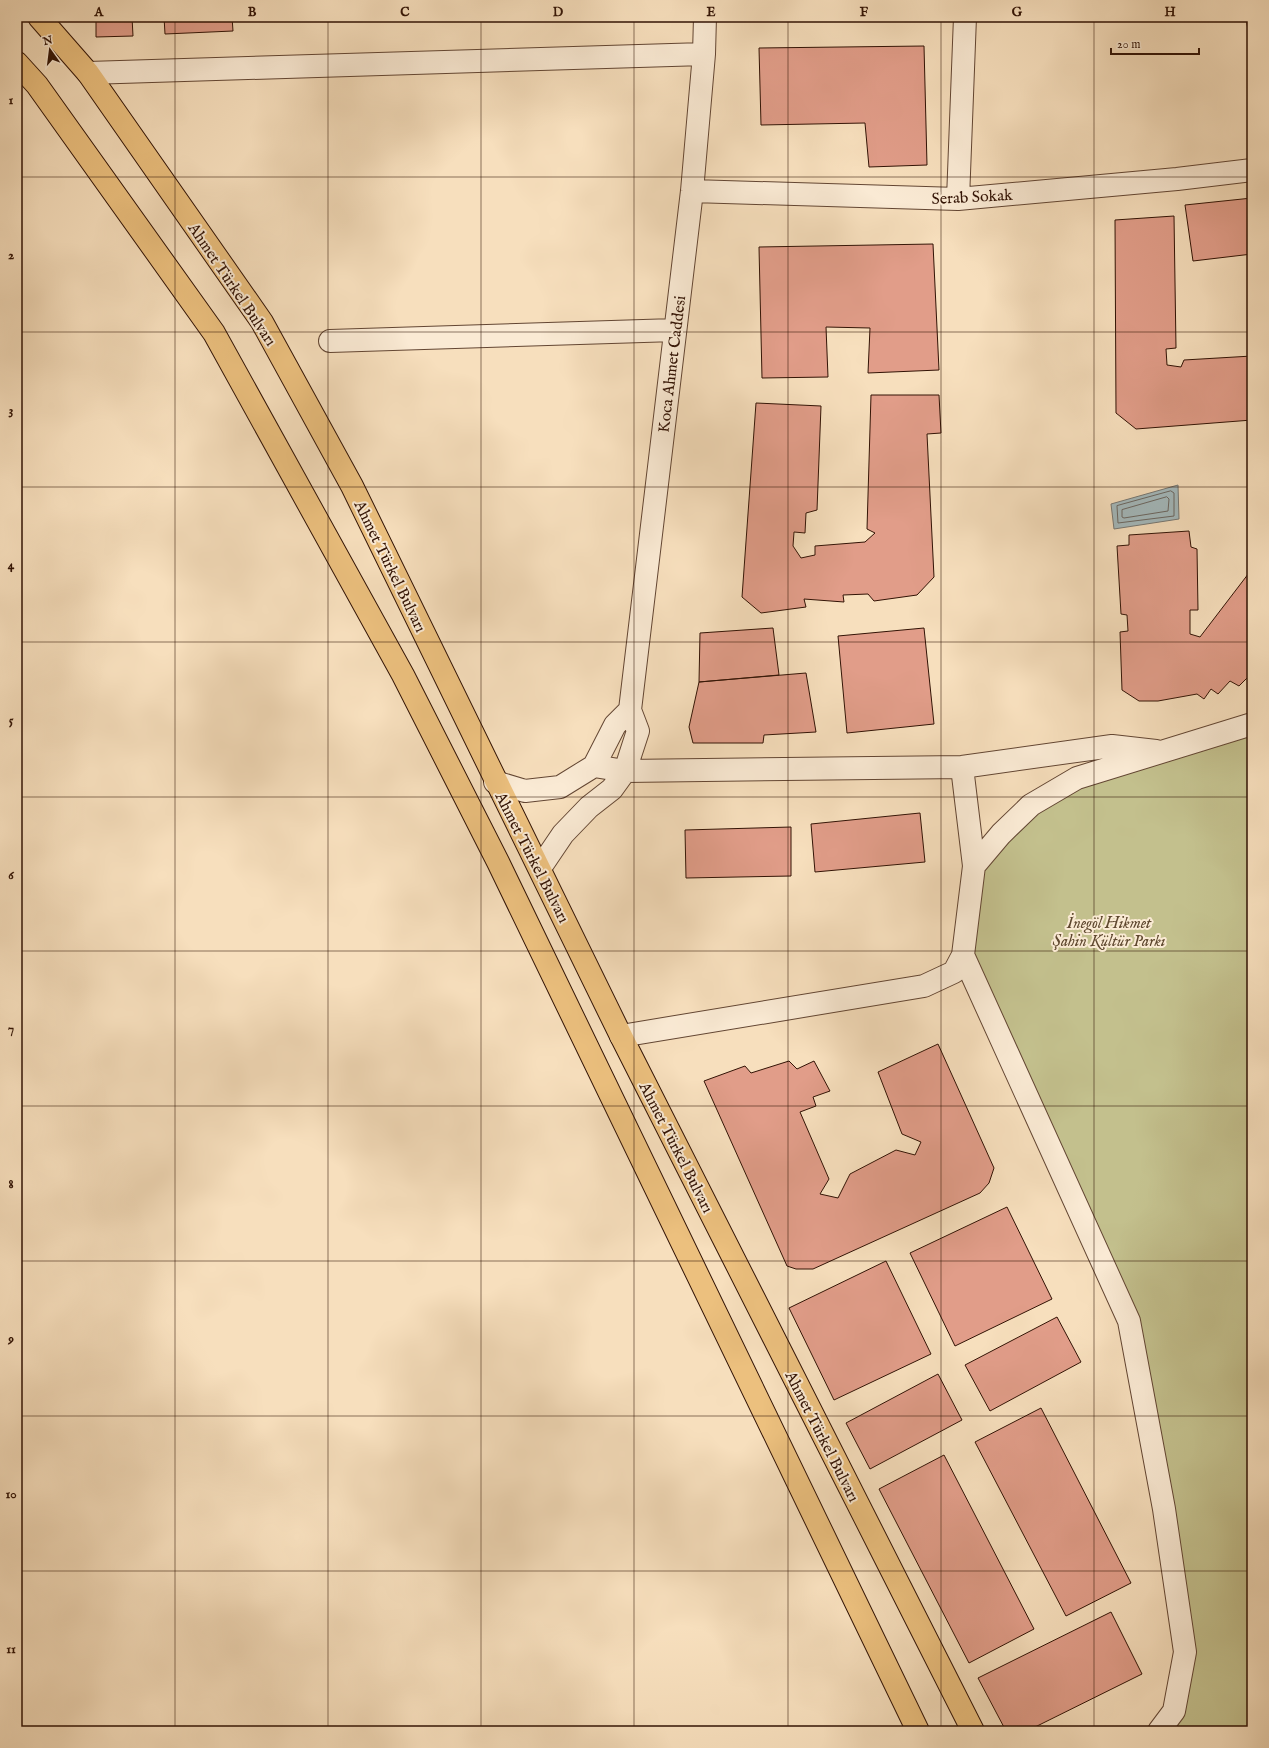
<svg xmlns="http://www.w3.org/2000/svg" width="1269" height="1748" font-family="'IM FELL English',serif">
  <style>
    .green { fill: #c3c08d; stroke: #7a6a49 }
    .water { fill: #a3b9bd; stroke: #767773 }
    .lines { fill: none; stroke-linecap: round; stroke-linejoin: round }
    .shore { stroke: #6a6661; stroke-width: 1 }
    .building { fill: #e19d89; stroke: #321305 }
    .minor-casing { stroke: #634633; stroke-width: 24 }
    .major-casing { stroke: #321305; stroke-width: 24 }
    .minor { stroke: #faead4; stroke-width: 22 }
    .major { stroke: #ecc07e; stroke-width: 22 }
    .grid { fill: none; stroke: #321305; stroke-width: 1; stroke-opacity: 0.55 }
    .labels { text-anchor: middle; stroke-width: 4; stroke-linejoin: round; paint-order: stroke }
    .street-label { font-size: 16px; fill: #321305; stroke: #faead4 }
    .park-label { font-size: 16px; font-style: italic; fill: #5e472e; stroke: #faead4 }
    .neatline { fill: none; stroke: #321305; stroke-width: 1.5 }
    .grid-label { font-size: 13px; text-anchor: middle; font-weight: bold; fill: #321305 }
  </style>
  <rect width="100%" height="100%" fill="#f7dfbd"/>
  <filter id="stains"><feTurbulence type="fractalNoise" baseFrequency=".005" numOctaves="4"/><feColorMatrix values="0 0 0 0 .2 0 0 0 0 .09 0 0 0 0 .02 0 0 0 .5 -.17"/></filter>
  <radialGradient id="worn" r=".72"><stop offset=".6" stop-color="#630" stop-opacity="0"/><stop offset="1" stop-color="#630" stop-opacity=".3"/></radialGradient>
  <path class="green" d="M 1252,724 L 1252,1731 L 1159,1731 L 1185,1652 L 1129,1321 L 963,955 L 974,866 L 1031,805 Z"/>
  <path class="water" d="M 1178,485 L 1179,519 L 1114,529 L 1111,504 Z"/>
  <g class="lines">
    <path class="shore" d="M 1171,491 L 1174,493 L 1174,516 L 1118,523 L 1117,506 Z
      M 1167,497 L 1169,499 L 1168,511 L 1124,518 L 1122,517 L 1122,510 Z"/>
  </g>
  <path class="building" d="M 96,17 L 132,17 L 133,36 L 96,37 Z
    M 164,17 L 232,17 L 233,31 L 165,34 Z
    M 1246,17 L 1252,17 L 1252,57 Z
    M 924,46 L 927,165 L 869,167 L 865,123 L 761,125 L 759,48 Z
    M 1252,198 L 1252,254 L 1193,261 L 1185,205 Z
    M 1174,216 L 1176,348 L 1166,349 L 1167,365 L 1181,367 L 1184,360 L 1252,356 L 1252,420 L 1136,429 L 1116,413 L 1115,220 Z
    M 933,244 L 939,370 L 868,373 L 870,328 L 826,327 L 828,377 L 762,378 L 759,247 Z
    M 871,395 L 939,395 L 941,433 L 927,434 L 934,577 L 917,595 L 874,601 L 868,594 L 843,595 L 844,602 L 804,599 L 806,607 L 761,613 L 742,597 L 756,403 L 821,406 L 817,510 L 806,513 L 805,533 L 794,532 L 793,546 L 801,558 L 815,555 L 815,546 L 865,542 L 875,533 L 867,529 Z
    M 1189,531 L 1191,547 L 1197,549 L 1198,610 L 1190,610 L 1190,634 L 1200,637 L 1252,569 L 1252,673 L 1239,686 L 1230,681 L 1218,694 L 1211,689 L 1204,699 L 1197,694 L 1158,701 L 1139,701 L 1122,690 L 1120,632 L 1128,631 L 1127,615 L 1121,614 L 1117,546 L 1129,545 L 1129,535 Z
    M 773,628 L 779,675 L 699,682 L 700,633 Z
    M 924,628 L 934,724 L 847,733 L 838,636 Z
    M 806,673 L 816,732 L 764,735 L 763,743 L 693,743 L 689,727 L 699,682 Z
    M 920,813 L 925,862 L 815,872 L 811,824 Z
    M 791,827 L 791,876 L 686,878 L 685,830 Z
    M 938,1044 L 994,1168 L 989,1183 L 980,1193 L 813,1269 L 796,1269 L 787,1266 L 704,1081 L 745,1066 L 751,1073 L 789,1061 L 797,1069 L 814,1061 L 830,1091 L 813,1097 L 816,1106 L 800,1112 L 829,1179 L 820,1194 L 838,1198 L 850,1174 L 896,1150 L 915,1155 L 921,1142 L 902,1134 L 878,1072 Z
    M 1007,1207 L 1052,1299 L 955,1346 L 910,1253 Z
    M 886,1261 L 931,1354 L 834,1400 L 789,1308 Z
    M 1057,1317 L 1081,1362 L 990,1411 L 965,1365 Z
    M 938,1374 L 962,1420 L 870,1469 L 846,1423 Z
    M 1041,1408 L 1131,1583 L 1066,1616 L 975,1442 Z
    M 944,1455 L 1034,1629 L 969,1663 L 879,1489 Z
    M 1111,1612 L 1142,1674 L 1027,1731 L 1006,1731 L 978,1678 Z"/>
  <g class="lines">
    <defs>
      <path id="minor" d="M 88,73 L 704,54
        M 692,191 L 958,199 L 1177,179 L 1252,170
        M 958,199 L 965,17
        M 330,341 L 675,330
        M 594,766 L 625,771 L 962,767 L 1112,746 L 1156,751
        M 962,767 L 974,866
        M 495,782 L 525,791 L 560,787 L 594,766 L 615,725 L 630,710
        M 540,868 L 563,834 L 589,807 L 612,789 L 625,771 L 638,731 L 630,710 L 692,191 L 704,54 L 705,17
        M 963,955 L 1129,1321 L 1164,1509 L 1185,1652 L 1174,1711 L 1159,1731
        M 621,1036 L 924,986 L 954,972 L 963,955 L 974,866 L 1001,834 L 1031,805 L 1077,778 L 1252,724"/>
      <path id="major" d="M 39,17 L 88,73 L 262,322 L 352,486 L 621,1036 L 973,1731
        M 17,63 L 37,85 L 214,333 L 403,675 L 498,862 L 918,1731"/>
    </defs>
    <use href="#minor" class="minor-casing"/>
    <use href="#major" class="major-casing"/>
    <use href="#minor" class="minor"/>
    <use href="#major" class="major"/>
  </g>
  <path class="grid" d="M 175,17 L 175,1731M 328,17 L 328,1731M 481,17 L 481,1731M 634,17 L 634,1731M 788,17 L 788,1731M 941,17 L 941,1731M 1094,17 L 1094,1731M 17,177 L 1252,177M 17,332 L 1252,332M 17,487 L 1252,487M 17,642 L 1252,642M 17,797 L 1252,797M 17,951 L 1252,951M 17,1106 L 1252,1106M 17,1261 L 1252,1261M 17,1416 L 1252,1416M 17,1571 L 1252,1571"/>
  <g class="labels">
    <g class="street-label">
      <text transform="translate(972 196) rotate(-3)" y="6">Serab Sokak</text>
      <text transform="translate(233 284) rotate(56)" y="6">Ahmet Türkel Bulvarı</text>
      <text transform="translate(671 364) rotate(-83)" y="6">Koca Ahmet Caddesi</text>
      <text transform="translate(391 566) rotate(64)" y="6">Ahmet Türkel Bulvarı</text>
      <text transform="translate(533 857) rotate(63)" y="6">Ahmet Türkel Bulvarı</text>
      <text transform="translate(677 1147) rotate(63)" y="6">Ahmet Türkel Bulvarı</text>
      <text transform="translate(823 1436) rotate(63)" y="6">Ahmet Türkel Bulvarı</text>
    </g>
    <g class="park-label">
      <text x="1109" y="928">İnegöl Hikmet<tspan x="1109" dy="18">Şahin Kültür Parkı</tspan></text>
    </g>
  </g>
  <rect width="1269" height="1748" fill="none" stroke="#f7dfbd" stroke-width="44"/>
  <g transform="translate(50 50) rotate(346)" stroke="#faead4" stroke-width="3" paint-order="stroke">
  <path d="M0-3L7 15L0 10L-7 15Z" fill="#321305"/>
  <text y="-6" font-size="11" font-weight="bold" text-anchor="middle" fill="#321305">N</text>
  </g>
  <path d="M1111 48v6h88v-6" fill="none" stroke="#321305" stroke-width="2"/>
  <text x="1117" y="48" font-size="12" fill="#321305" stroke="#faead4" stroke-width="3" paint-order="stroke">20 m</text>
  <rect x="22" y="22" width="1225" height="1704" class="neatline"/>
  <g class="grid-label">
    <text x="99" y="16">A</text>
    <text x="252" y="16">B</text>
    <text x="405" y="16">C</text>
    <text x="558" y="16">D</text>
    <text x="711" y="16">E</text>
    <text x="864" y="16">F</text>
    <text x="1017" y="16">G</text>
    <text x="1170" y="16">H</text>
    <text x="11" y="104">1</text>
    <text x="11" y="259">2</text>
    <text x="11" y="414">3</text>
    <text x="11" y="569">4</text>
    <text x="11" y="724">5</text>
    <text x="11" y="879">6</text>
    <text x="11" y="1033">7</text>
    <text x="11" y="1188">8</text>
    <text x="11" y="1343">9</text>
    <text x="11" y="1498">10</text>
    <text x="11" y="1653">11</text>
  </g>
  <rect width="100%" height="100%" filter="url(#stains)"/>
  <rect width="100%" height="100%" fill="url(#worn)"/>
</svg>
